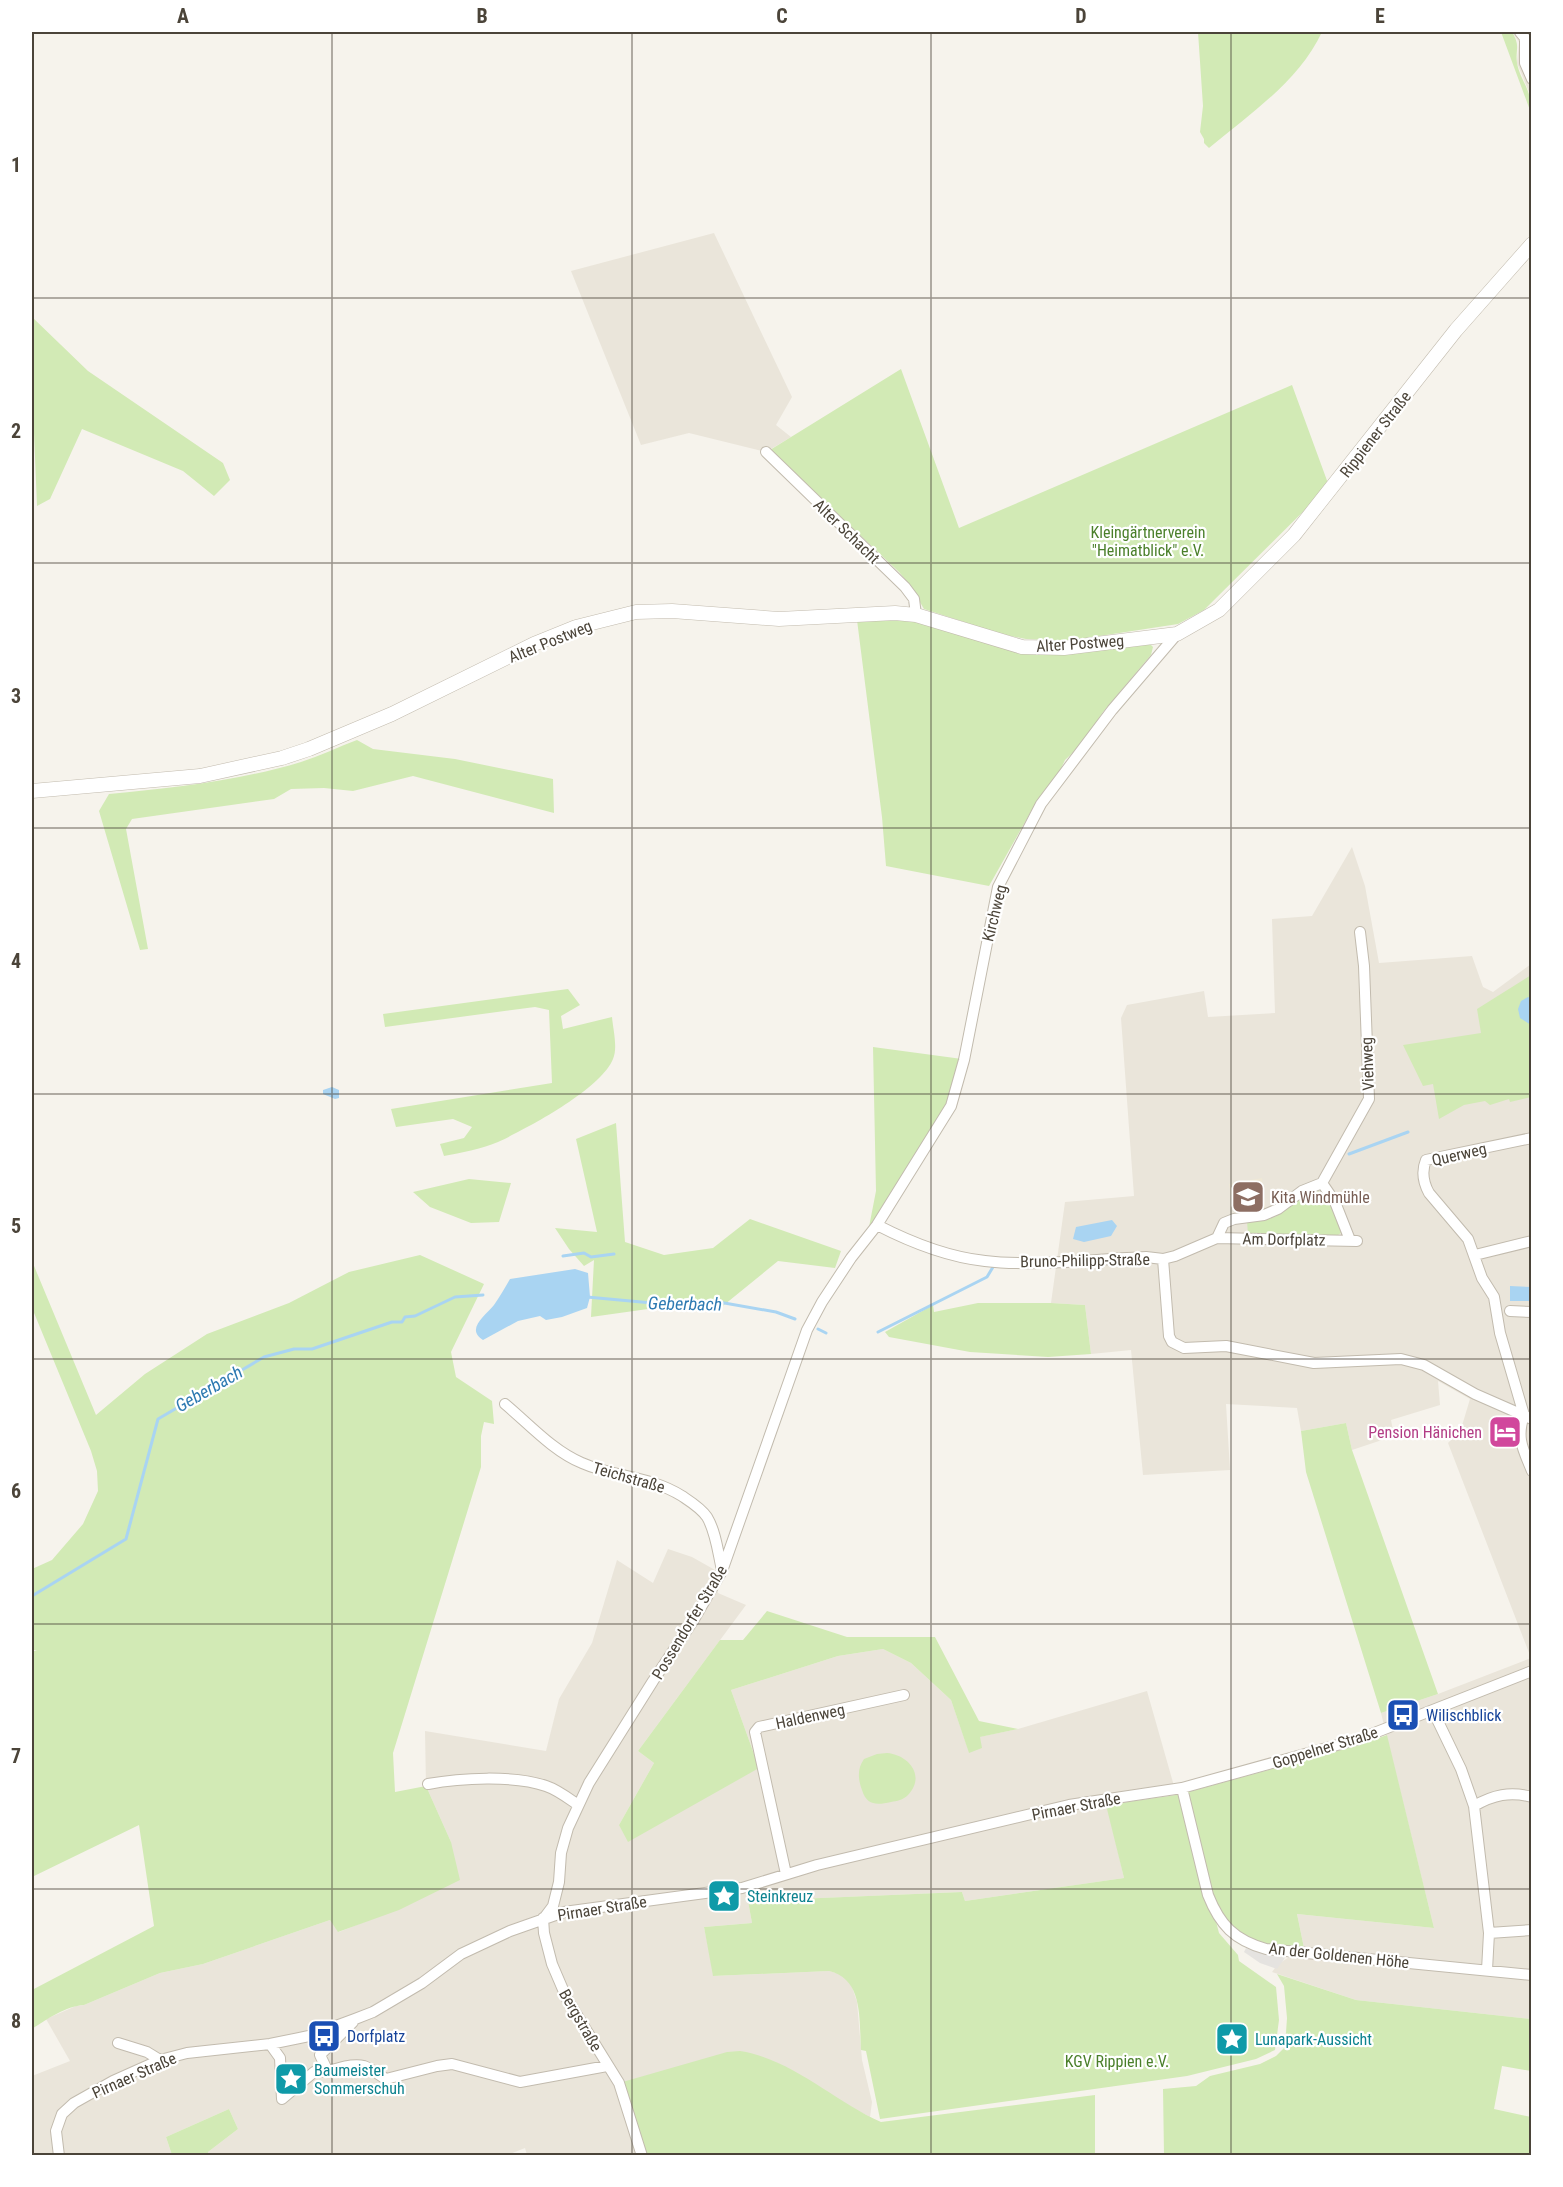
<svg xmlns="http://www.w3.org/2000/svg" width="1563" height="2187" font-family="'Roboto Condensed',sans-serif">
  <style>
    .residential { fill: #eae5da }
    .education { fill: #efe8d6 }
    .green { fill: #d2eab5 }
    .parking { fill: #e5e3e0 }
    .water { fill: #a9d4f2 }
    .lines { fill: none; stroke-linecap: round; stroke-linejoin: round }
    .stream { stroke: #a9d4f2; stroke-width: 3 }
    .minor-casing { stroke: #c2bbae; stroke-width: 12 }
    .tertiary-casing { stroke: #c2bbae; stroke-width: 15 }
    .minor { stroke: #fff; stroke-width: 10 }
    .tertiary { stroke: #fff; stroke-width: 14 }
    .grid { fill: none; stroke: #4b4439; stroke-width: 1.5; stroke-opacity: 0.55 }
    .labels { text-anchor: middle; stroke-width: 4.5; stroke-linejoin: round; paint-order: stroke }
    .street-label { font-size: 16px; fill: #4b4439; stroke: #fff }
    .park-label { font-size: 16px; fill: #4a7f2a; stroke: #fff }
    .education-label { font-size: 16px; fill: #785e54; stroke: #fff; text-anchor: start }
    .hotel-label { font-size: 16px; fill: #b23c85; stroke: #fff; text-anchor: end }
    .transit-label { font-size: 16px; fill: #164399; stroke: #fff; text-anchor: start }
    .culture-label { font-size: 16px; fill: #0d838f; stroke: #fff; text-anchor: start }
    .water-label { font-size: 18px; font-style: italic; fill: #2e7ab2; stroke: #fff }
    .neatline { fill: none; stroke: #4b4439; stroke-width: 2 }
    .grid-label { font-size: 20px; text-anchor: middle; font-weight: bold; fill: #4b4439 }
  </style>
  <rect width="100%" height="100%" fill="#f6f3ec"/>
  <path class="residential" d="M 1512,32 L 1531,32 L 1531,97 L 1517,63 L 1519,42 Z
    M 714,233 L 792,397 L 776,425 L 791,437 L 766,452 L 689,433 L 641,445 L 571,271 Z
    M 1352,847 L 1365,886 L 1379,963 L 1472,956 L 1483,987 L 1493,992 L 1531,964 L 1531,2019 L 1356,2000 L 1272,1972 L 1278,1964 L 1304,1948 L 1297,1914 L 1434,1928 L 1381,1713 L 1438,1694 L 1531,1658 L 1448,1443 L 1461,1429 L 1470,1399 L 1438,1381 L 1440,1405 L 1391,1420 L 1394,1436 L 1352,1450 L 1346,1423 L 1301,1431 L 1297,1408 L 1226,1404 L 1230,1470 L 1143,1475 L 1131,1350 L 1091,1354 L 1085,1305 L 1051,1303 L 1065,1202 L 1134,1196 L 1121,1018 L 1127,1005 L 1204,991 L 1208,1017 L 1275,1013 L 1272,919 L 1312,916 Z
    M 668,1549 L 692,1557 L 715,1570 L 718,1593 L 746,1605 L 638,1751 L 654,1763 L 619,1825 L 759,1768 L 731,1690 L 838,1656 L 883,1649 L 911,1663 L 951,1700 L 969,1752 L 979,1737 L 1018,1729 L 1147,1691 L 1174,1786 L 1105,1796 L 1124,1878 L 965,1901 L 962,1892 L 748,1901 L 752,1923 L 704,1927 L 714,1976 L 829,1971 L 840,1974 L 846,1978 L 851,1984 L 857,2002 L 862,2060 L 872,2102 L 870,2117 L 853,2108 L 642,2155 L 527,2155 L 525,2148 L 505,2156 L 208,2155 L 208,2152 L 238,2129 L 229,2109 L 166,2137 L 172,2155 L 32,2156 L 32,2076 L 70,2061 L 46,2019 L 76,2006 L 84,2005 L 160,1973 L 203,1964 L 330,1920 L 339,1932 L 409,1904 L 451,1842 L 426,1786 L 425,1731 L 546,1751 L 559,1699 L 592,1643 L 617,1560 L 653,1583 Z"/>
  <path class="education" d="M 1262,1178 L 1266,1210 L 1235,1214 L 1229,1184 Z"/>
  <path class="green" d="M 1198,32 L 1322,32 C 1299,81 1250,114 1209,148 L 1204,143 L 1204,139 L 1200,132 L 1203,106 Z
    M 1501,32 L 1512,32 C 1521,47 1515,49 1517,63 C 1521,83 1532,88 1531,113 Z
    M 32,317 L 88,371 L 223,463 L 230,480 L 214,496 L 183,471 L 82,429 L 50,499 L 37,506 L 34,433 L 32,429 Z
    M 901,369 L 959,528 L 1292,385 L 1329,486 L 1204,610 L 1178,624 L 1067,641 L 1026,639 L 1001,634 L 924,609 L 910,585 L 899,572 L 770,450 Z
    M 857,620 L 914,620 L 1025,653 L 1045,655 L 1149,643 L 1153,647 L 1151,655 L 1103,712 L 1081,745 L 1065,760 L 1057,777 L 1034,806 L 989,886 L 886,866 L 882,817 Z
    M 357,740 L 373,749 L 455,759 L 553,779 L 554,813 L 413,776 L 353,791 L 324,788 L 291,789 L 274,799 L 132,819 L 126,829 L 148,949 L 140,950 L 99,811 L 109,794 C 173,788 238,781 301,762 C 320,756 338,747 357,740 Z
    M 1531,975 L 1531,1097 L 1510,1102 L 1509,1099 L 1490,1105 L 1485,1101 L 1464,1105 L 1439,1119 L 1433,1084 L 1423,1086 L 1403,1045 L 1481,1033 L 1477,1009 Z
    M 568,989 L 580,1005 L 561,1016 L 563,1029 L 612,1017 C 613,1029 618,1048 613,1059 C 601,1089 528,1128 498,1142 C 481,1149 461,1153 444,1156 L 440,1144 L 464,1138 L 472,1127 L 453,1119 L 396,1127 L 391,1109 L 552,1083 L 549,1010 L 535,1007 L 385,1027 L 383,1014 Z
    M 873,1047 L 962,1059 L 949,1106 L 869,1227 L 876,1191 Z
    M 616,1123 L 625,1242 L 664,1255 L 713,1248 L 750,1219 L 841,1251 L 835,1268 L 778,1261 L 719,1309 L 655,1308 L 591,1317 L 594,1260 L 584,1266 L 569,1249 L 555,1228 L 597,1232 L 576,1139 Z
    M 469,1179 L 511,1183 L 499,1222 L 471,1223 L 430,1207 L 413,1192 Z
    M 1317,1191 C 1332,1196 1337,1218 1342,1232 L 1338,1235 L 1248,1235 L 1247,1221 L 1275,1217 L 1305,1195 Z
    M 420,1255 L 484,1284 L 451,1352 L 456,1377 L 492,1401 L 494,1424 L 484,1422 L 481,1436 L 481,1467 L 393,1753 L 395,1792 L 426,1786 L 451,1842 L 460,1880 L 399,1910 L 338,1932 L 330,1920 L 203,1964 L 160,1973 L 84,2005 C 66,2006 47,2019 32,2029 L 32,1990 L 154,1926 L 139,1825 L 32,1877 L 32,1652 L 37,1650 L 32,1650 L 32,1569 L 52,1560 L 83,1524 L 98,1491 L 97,1471 L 91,1451 L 32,1308 L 32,1261 L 96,1415 L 145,1374 L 207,1334 L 289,1303 L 349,1272 Z
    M 978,1303 L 1051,1303 L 1085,1305 L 1091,1354 L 1048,1357 L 970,1352 L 889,1337 L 885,1332 L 933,1305 L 934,1312 Z
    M 1346,1423 L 1352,1450 L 1438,1694 L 1381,1713 L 1306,1472 L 1301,1431 Z
    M 767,1611 L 847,1637 L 935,1637 L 979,1721 L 1018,1729 L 980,1737 L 982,1748 L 969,1753 L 951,1700 L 911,1663 L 883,1649 L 838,1656 L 731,1690 L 759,1768 L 628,1842 L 619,1825 L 654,1763 L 638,1751 L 720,1640 L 743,1640 Z
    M 1387,1735 L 1434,1928 L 1297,1914 L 1304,1948 L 1267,1945 L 1249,1940 L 1225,1920 L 1211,1892 L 1188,1792 L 1359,1745 Z
    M 887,1753 C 909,1755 926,1776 908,1795 C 903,1800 897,1801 891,1802 C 877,1805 867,1806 862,1790 C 858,1779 857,1769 864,1759 L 877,1754 Z
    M 1183,1794 L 1219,1933 L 1238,1955 L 1239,1961 L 1276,1987 L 1279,2020 L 1275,2050 L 1256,2059 L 1187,2076 L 880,2119 L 866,2051 L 861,2050 C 859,2021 864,1979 829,1971 L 713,1976 L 704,1927 L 752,1923 L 748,1901 L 962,1892 L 965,1901 L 1124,1878 L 1106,1805 Z
    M 740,1894 L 738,1897 L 717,1907 L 715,1898 Z
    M 1277,1974 L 1356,2000 L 1531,2019 L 1531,2071 L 1502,2066 L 1494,2109 L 1531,2117 L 1531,2155 L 1164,2155 L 1163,2089 L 1196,2086 L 1210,2076 L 1260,2064 L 1276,2056 L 1285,2047 L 1287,2018 L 1284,1986 Z
    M 740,2051 C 792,2059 834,2101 881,2122 L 1095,2095 L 1095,2155 L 642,2155 L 619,2083 L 727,2052 Z
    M 229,2109 L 238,2129 L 208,2152 L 208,2155 L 172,2155 L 166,2137 Z"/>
  <path class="parking" d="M 1246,1948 L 1260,1953 L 1287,1955 L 1277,1969 L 1260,1963 L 1244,1952 Z
    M 284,2063 L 308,2073 L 301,2079 L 284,2072 Z"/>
  <path class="water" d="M 1528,997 L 1531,998 L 1531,1025 L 1520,1018 L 1518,1009 L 1521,1001 Z
    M 332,1087 L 339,1090 L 339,1098 L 335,1099 L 323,1094 L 323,1090 Z
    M 1112,1220 L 1117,1226 L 1111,1236 L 1084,1242 L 1073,1239 L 1076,1227 Z
    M 575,1269 L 588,1273 L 590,1297 L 587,1308 L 562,1317 L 546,1320 L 540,1316 L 518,1321 L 483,1340 C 465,1329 486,1315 494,1305 C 500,1296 505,1288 510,1279 Z
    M 1510,1286 L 1531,1287 L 1531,1301 L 1510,1301 Z"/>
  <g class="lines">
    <path class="stream" d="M 1349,1154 L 1408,1132
      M 563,1256 L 584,1253 L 591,1257 L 614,1254
      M 587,1297 L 663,1304 L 713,1301 L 776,1312 L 795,1319
      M 818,1329 L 826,1333
      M 878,1332 L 987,1277 L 993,1267
      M 32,1596 L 126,1539 L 158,1419 L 264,1357 L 294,1349 L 312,1349 L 392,1322 L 402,1322 L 405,1317 L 415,1316 L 455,1297 L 483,1295"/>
    <defs>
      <path id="minor" d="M 1520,32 L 1525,38 L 1525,63 L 1532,79
        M 766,452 L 905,587 L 914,599 L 916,615
        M 1532,1138 L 1426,1160 C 1421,1172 1423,1182 1429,1193 L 1468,1239 L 1482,1278 L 1494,1297 L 1500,1333 L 1524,1415 C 1516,1438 1523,1449 1532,1471
        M 1322,1183 L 1369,1099 L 1364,966 L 1360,932
        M 1322,1183 L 1335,1202 L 1350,1240
        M 877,1225 C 910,1242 947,1257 985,1261 C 1035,1267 1095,1259 1146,1257 L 1163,1259 L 1175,1256 L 1217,1238 L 1357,1241
        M 1217,1238 L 1224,1223 L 1234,1219 L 1264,1215 L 1278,1209 L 1302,1191 L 1322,1183
        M 1475,1255 L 1532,1241
        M 1163,1259 L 1169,1336 L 1172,1342 L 1184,1348 L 1226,1346 L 1314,1363 L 1401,1359 L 1424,1365 L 1475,1394 L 1532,1419
        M 1510,1311 L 1532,1312
        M 505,1404 C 529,1424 553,1451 582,1463 C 616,1478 648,1475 682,1496 C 691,1502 701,1508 707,1517 C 716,1532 718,1553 722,1570
        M 1433,1711 L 1461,1769 L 1474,1806 L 1489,1933 L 1487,1970
        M 428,1784 C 460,1778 514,1775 546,1786 C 558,1790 568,1798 578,1805
        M 1182,1788 L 1208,1895 C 1220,1925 1234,1940 1266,1949 L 1532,1975
        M 1474,1806 C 1493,1795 1510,1791 1532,1797
        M 786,1874 L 755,1732 L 759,1727 L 904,1695
        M 543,1918 L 544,1933 L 552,1964 L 567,1999 L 619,2083 L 642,2156
        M 544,1918 L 553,1906 L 559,1882 L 561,1853 L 568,1828 L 589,1783 L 653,1681 L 693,1621 L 722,1571 L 807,1330 L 822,1302 L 851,1258 L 877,1225 L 951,1106 L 964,1060 L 998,887 L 1041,804 L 1112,710 L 1177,634
        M 1489,1933 L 1532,1930
        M 118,2043 L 147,2052 L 160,2060
        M 270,2044 L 280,2058 L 282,2099 L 314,2072 C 331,2073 349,2062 364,2066 C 372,2069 379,2075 386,2079 L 437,2066 L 452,2064 L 520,2082 L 607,2066
        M 328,2072 L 320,2055 L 353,2022
        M 59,2156 L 56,2131 L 62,2114 L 74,2103 L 113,2081 L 160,2060 L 187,2053 L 270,2044 L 309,2036 L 355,2019 L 373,2012 L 422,1983 L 461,1954 L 510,1931 L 564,1912 L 742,1888 L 817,1865 L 1069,1805 L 1182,1788 L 1359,1739 L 1532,1671"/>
      <path id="tertiary" d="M 32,791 L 200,776 L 282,758 L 309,749 L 392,714 L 534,644 L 576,627 L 636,612 L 672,611 L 779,619 L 895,613 L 916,615 L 1022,647 L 1064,648 L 1177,634 L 1219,610 L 1294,535 L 1456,330 L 1532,244"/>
    </defs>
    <use href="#minor" class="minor-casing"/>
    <use href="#tertiary" class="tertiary-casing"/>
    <use href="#minor" class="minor"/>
    <use href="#tertiary" class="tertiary"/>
  </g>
  <path class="grid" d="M 332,32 L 332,2156M 632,32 L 632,2156M 931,32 L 931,2156M 1231,32 L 1231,2156M 32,298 L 1532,298M 32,563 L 1532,563M 32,828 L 1532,828M 32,1094 L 1532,1094M 32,1359 L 1532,1359M 32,1624 L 1532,1624M 32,1889 L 1532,1889"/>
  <defs>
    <symbol id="school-square" viewBox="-11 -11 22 22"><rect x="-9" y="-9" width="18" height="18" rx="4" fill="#8d6e63" stroke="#fff"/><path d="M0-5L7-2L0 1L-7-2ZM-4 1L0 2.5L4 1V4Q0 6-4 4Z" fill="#fff"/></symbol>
    <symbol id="hotel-square" viewBox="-11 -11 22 22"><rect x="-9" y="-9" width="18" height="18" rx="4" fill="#d1479c" stroke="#fff"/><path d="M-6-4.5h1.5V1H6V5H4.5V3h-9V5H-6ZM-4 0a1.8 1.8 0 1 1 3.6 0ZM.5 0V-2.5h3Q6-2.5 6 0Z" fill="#fff"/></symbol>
    <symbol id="bus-square" viewBox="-11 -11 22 22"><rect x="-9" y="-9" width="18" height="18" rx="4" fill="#1a4fb4" stroke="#fff"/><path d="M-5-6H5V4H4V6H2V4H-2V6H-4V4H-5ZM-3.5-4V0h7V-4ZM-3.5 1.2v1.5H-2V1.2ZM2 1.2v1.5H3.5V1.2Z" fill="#fff"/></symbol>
    <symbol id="sight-square" viewBox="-11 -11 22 22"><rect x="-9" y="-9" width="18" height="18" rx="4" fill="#0f9aa8" stroke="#fff"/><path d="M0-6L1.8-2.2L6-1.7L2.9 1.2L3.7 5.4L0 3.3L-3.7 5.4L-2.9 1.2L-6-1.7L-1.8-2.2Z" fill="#fff"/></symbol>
  </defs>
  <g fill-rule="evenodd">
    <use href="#school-square" x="1229" y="1178" width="38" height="38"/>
    <use href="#hotel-square" x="1486" y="1413" width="38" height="38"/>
    <use href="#bus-square" x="1384" y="1696" width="38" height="38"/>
    <use href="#sight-square" x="705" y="1877" width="38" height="38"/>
    <use href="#bus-square" x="305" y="2017" width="38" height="38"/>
    <use href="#sight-square" x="1213" y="2020" width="38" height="38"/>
    <use href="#sight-square" x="272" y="2060" width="38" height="38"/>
  </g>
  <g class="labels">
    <g class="street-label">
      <text transform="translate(1375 434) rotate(-52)" y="6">Rippiener Straße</text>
      <text transform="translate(847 531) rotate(44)" y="6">Alter Schacht</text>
      <text transform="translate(550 641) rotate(-22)" y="6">Alter Postweg</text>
      <text transform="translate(1080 643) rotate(-4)" y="6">Alter Postweg</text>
      <text transform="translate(994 913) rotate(-76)" y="6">Kirchweg</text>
      <text transform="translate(1367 1064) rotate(-92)" y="6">Viehweg</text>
      <text transform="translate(1459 1154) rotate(-13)" y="6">Querweg</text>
      <text transform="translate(1284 1239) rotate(1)" y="6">Am Dorfplatz</text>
      <text transform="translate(1085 1260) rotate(-1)" y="6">Bruno-Philipp-Straße</text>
      <text transform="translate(629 1477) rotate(16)" y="6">Teichstraße</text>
      <text transform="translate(689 1622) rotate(-59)" y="6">Possendorfer Straße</text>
      <text transform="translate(810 1716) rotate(-12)" y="6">Haldenweg</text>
      <text transform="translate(1325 1747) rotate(-17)" y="6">Goppelner Straße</text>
      <text transform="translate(1076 1806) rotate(-11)" y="6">Pirnaer Straße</text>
      <text transform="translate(602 1908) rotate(-9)" y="6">Pirnaer Straße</text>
      <text transform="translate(1339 1955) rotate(6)" y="6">An der Goldenen Höhe</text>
      <text transform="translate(581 2020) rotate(60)" y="6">Bergstraße</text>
      <text transform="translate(134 2075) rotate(-24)" y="6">Pirnaer Straße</text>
    </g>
    <g class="park-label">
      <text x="1148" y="538">Kleingärtnerverein<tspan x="1148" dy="18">"Heimatblick" e.V.</tspan></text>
      <text x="1117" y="2067">KGV Rippien e.V.</text>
    </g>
    <g class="education-label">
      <text x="1271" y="1203">Kita Windmühle</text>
    </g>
    <g class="hotel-label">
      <text x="1482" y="1438">Pension Hänichen</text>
    </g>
    <g class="transit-label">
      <text x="1426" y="1721">Wilischblick</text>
      <text x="347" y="2042">Dorfplatz</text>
    </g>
    <g class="culture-label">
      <text x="747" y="1902">Steinkreuz</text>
      <text x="1255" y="2045">Lunapark-Aussicht</text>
      <text x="314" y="2076">Baumeister<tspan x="314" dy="18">Sommerschuh</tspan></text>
    </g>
    <g class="water-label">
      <text transform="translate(685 1304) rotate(1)" y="6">Geberbach</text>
      <text transform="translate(209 1389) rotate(-30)" y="6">Geberbach</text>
    </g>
  </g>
  <rect width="1563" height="2187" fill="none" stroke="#ffffff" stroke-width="66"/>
  <rect x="33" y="33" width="1497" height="2121" class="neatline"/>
  <g class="grid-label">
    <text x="183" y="23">A</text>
    <text x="482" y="23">B</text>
    <text x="782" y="23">C</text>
    <text x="1081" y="23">D</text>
    <text x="1380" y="23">E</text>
    <text x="16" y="172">1</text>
    <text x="16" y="438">2</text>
    <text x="16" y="703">3</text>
    <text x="16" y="968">4</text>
    <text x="16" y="1233">5</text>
    <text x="16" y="1498">6</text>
    <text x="16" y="1763">7</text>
    <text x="16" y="2028">8</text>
  </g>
</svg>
